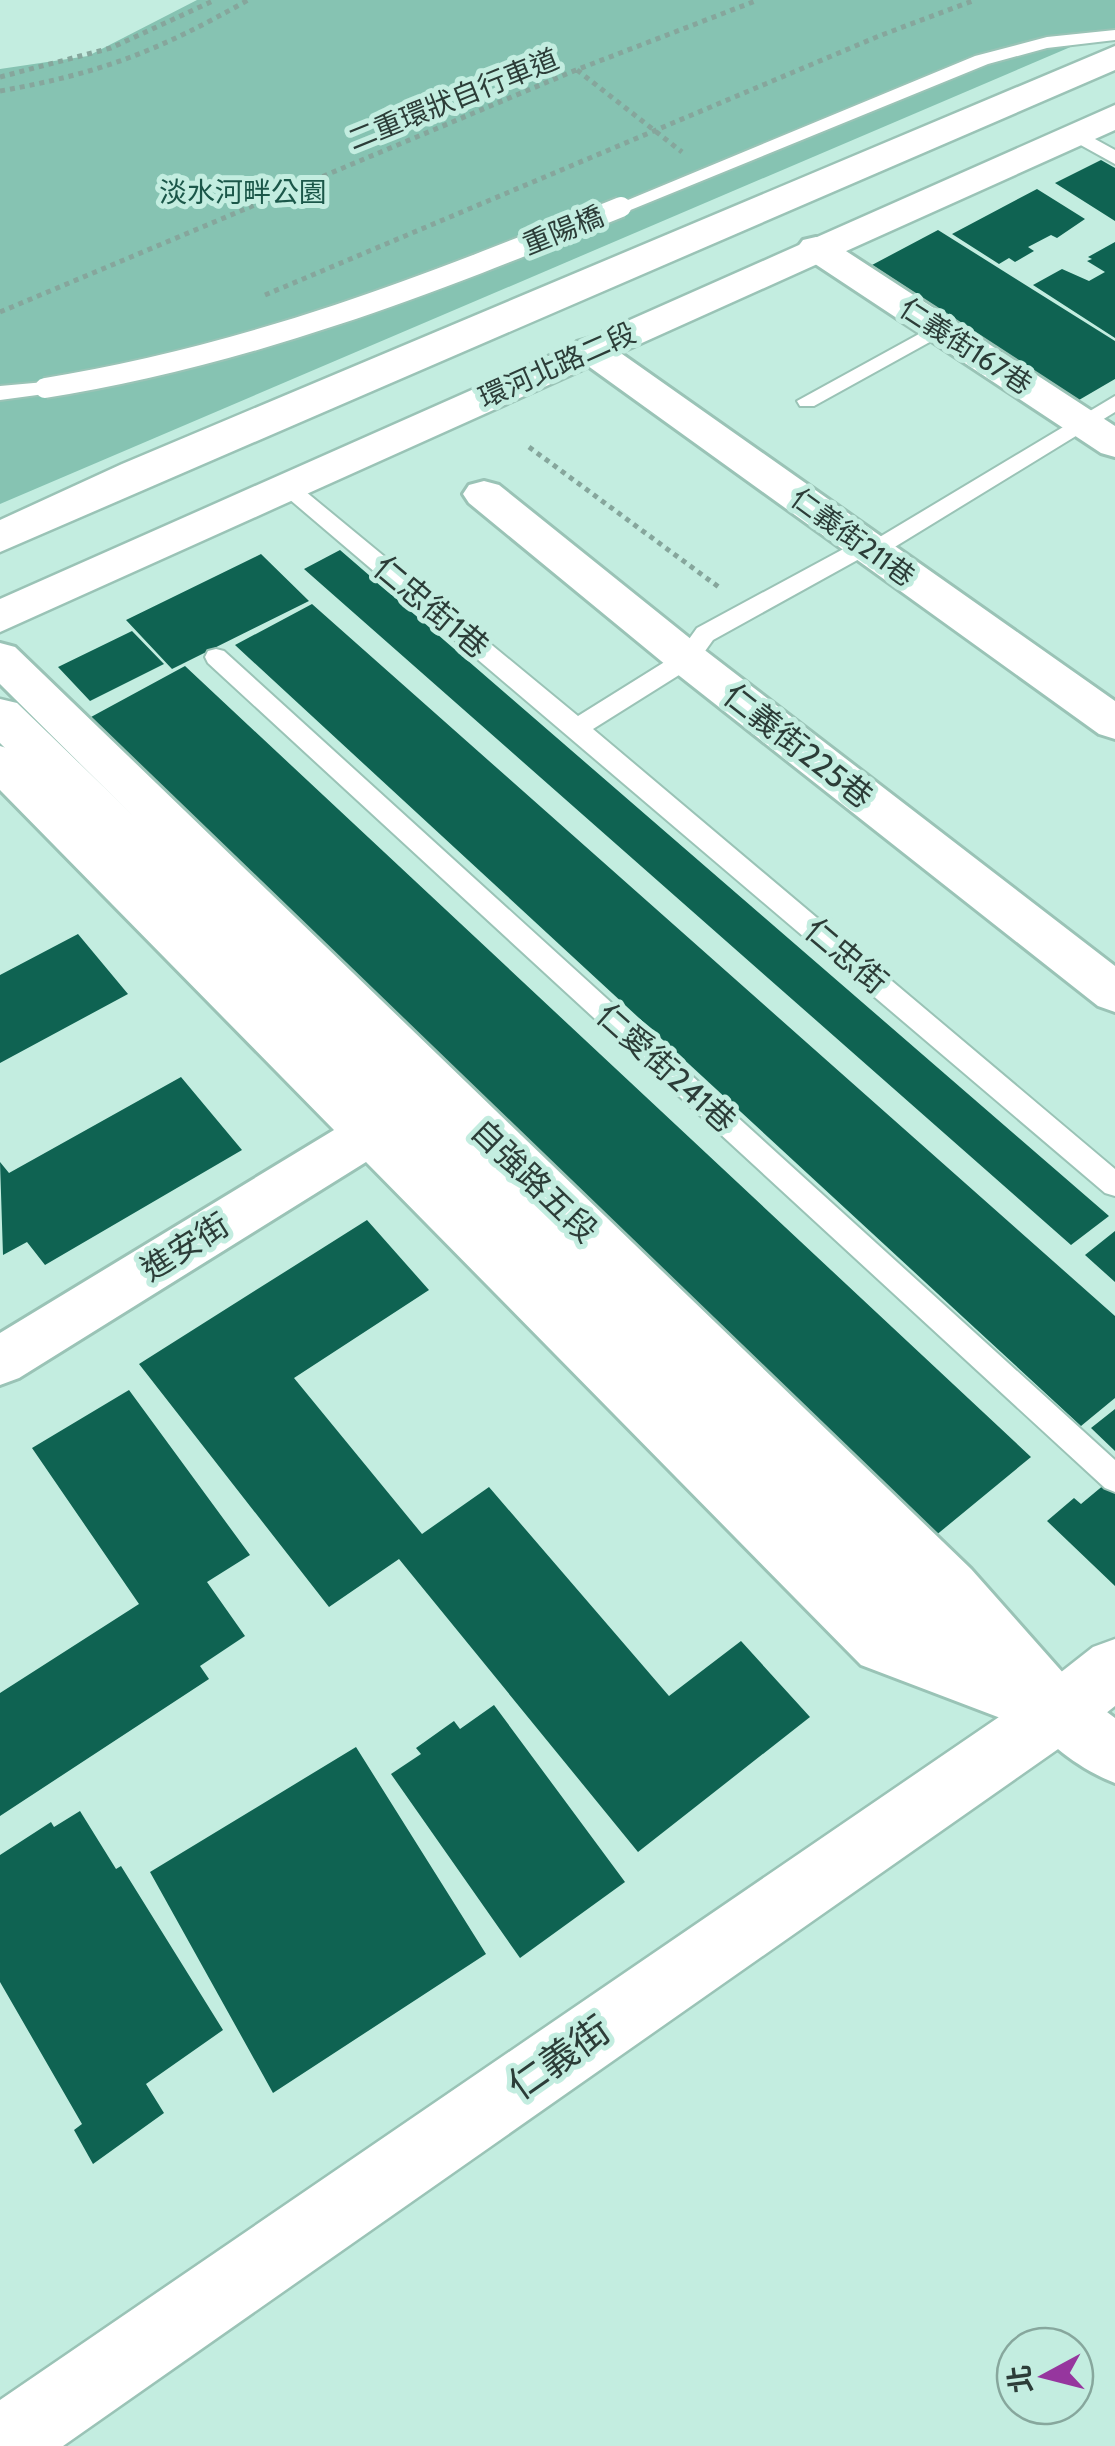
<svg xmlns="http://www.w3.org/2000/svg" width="1115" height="2446" font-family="Cabin,'Noto Sans TC',sans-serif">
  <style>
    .green { fill: #86c3b2 }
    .building { fill: #0f6352 }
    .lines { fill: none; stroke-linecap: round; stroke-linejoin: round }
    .service-casing { stroke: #9ac3b6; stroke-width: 4 }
    .minor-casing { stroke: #9ac3b6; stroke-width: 6 }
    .tertiary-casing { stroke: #9ac3b6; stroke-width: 5 }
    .secondary-casing { stroke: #9ac3b6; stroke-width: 5 }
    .path { stroke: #86a69c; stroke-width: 5; stroke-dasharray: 5 5; stroke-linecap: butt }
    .service { fill: #fff; fill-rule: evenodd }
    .minor { fill: #fff; fill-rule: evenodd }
    .tertiary { fill: #fff; fill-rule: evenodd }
    .secondary { fill: #fff; fill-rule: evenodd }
    .service-bridge-casing { stroke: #9ac3b6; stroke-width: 24; stroke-linecap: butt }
    .service-bridge { stroke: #fff; stroke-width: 20 }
    .labels { text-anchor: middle; stroke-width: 10; stroke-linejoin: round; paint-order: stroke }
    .far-street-label { font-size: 28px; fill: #2c3d38; stroke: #c3ede0 }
    .far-park-label { font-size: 28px; fill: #1b5749; stroke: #c3ede0 }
    .street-label { font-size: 32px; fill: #2c3d38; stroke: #c3ede0 }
    .near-street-label { font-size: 38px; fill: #2c3d38; stroke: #c3ede0 }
  </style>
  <rect width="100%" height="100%" fill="#c3ede0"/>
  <path class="green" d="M 197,0 L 1115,0 L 1115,28 L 0,504 L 0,69 L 88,56 Z"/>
  <path class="building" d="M 1101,160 L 1115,168 L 1115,221 L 1055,183 Z
    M 1037,189 L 1085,219 L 1057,238 L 1051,235 L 1028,247 L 1034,251 L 1015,262 L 1009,258 L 999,264 L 952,234 Z
    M 938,230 L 1115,341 L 1115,379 L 1079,400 L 872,265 Z
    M 1115,242 L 1115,338 L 1033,285 L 1062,269 L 1089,281 L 1105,272 L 1087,261 L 1092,259 L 1088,257 Z
    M 340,550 L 1109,1216 L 1071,1245 L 304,569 Z
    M 261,554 L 309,601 L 172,669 L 126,620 Z
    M 312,604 L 1115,1316 L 1115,1398 L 1081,1426 L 235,645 Z
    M 132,631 L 164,664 L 90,701 L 58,667 Z
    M 185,666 L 1031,1457 L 929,1541 L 91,717 Z
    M 78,934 L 128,994 L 0,1063 L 0,975 Z
    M 181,1077 L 242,1150 L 45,1265 L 27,1242 L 3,1255 L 0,1162 L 9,1173 Z
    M 367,1220 L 429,1290 L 294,1378 L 422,1534 L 489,1487 L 669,1696 L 741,1641 L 810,1717 L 638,1852 L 399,1559 L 329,1607 L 139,1364 Z
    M 1115,1231 L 1115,1282 L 1085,1255 Z
    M 129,1390 L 250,1555 L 207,1582 L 245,1636 L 200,1666 L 209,1679 L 0,1816 L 0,1693 L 139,1604 L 32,1448 Z
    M 1115,1409 L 1115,1451 L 1091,1428 Z
    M 1105,1484 L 1115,1493 L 1115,1586 L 1047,1521 L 1074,1498 L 1081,1504 Z
    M 494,1705 L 625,1882 L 520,1958 L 391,1774 L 421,1754 L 416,1748 L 454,1721 L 460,1729 Z
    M 356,1747 L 486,1954 L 273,2093 L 150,1872 Z
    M 80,1811 L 116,1869 L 121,1866 L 223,2030 L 146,2084 L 164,2113 L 93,2164 L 74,2130 L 82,2124 L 0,1982 L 0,1855 L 51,1822 L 54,1827 Z"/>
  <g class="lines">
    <defs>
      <path id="service" d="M 1115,30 L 1115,40 L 1047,48 L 988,64 L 628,211 L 614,211 L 611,207 L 975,56 L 1047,37 Z
        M 1075,128 L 1115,150 L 1115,164 L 1068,138 L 1066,134 Z
        M 939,323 L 946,325 L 946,333 L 814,406 L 800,406 L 797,401 Z
        M 45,382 L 52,383 L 55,388 L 52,393 L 0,400 L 0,386 Z
        M 1115,396 L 1115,412 L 880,556 L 861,558 L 713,640 L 695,665 L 593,729 L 1115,1169 L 1115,1196 L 1105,1193 L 275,487 L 278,482 L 294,482 L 578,716 L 679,653 L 697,628 L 849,546 L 868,544 Z
        M 216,649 L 224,651 L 1115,1460 L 1115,1492 L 1105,1488 L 208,663 L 205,657 L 208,651 Z"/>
      <path id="minor" d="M 816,237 L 829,240 L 1115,426 L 1115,457 L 1101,453 L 803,256 L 797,248 L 803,240 Z
        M 591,338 L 605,342 L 1115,701 L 1115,739 L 1099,734 L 577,358 L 572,350 L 577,342 Z
        M 484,481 L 499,485 L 702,648 L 1115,966 L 1115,1012 L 1098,1006 L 672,670 L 469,503 L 463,494 L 469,485 Z
        M 0,643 L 15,647 L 971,1569 L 1080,1692 L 1115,1718 L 1115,1783 C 1081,1770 1048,1744 1025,1717 L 1011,1722 L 861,1665 L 366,1162 L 19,1378 L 0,1385 L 0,1333 L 334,1130 L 0,790 L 0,746 L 16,751 L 902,1626 L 966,1649 L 929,1607 L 0,684 Z"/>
      <path id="tertiary" d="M 1115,1639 L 1115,1706 L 1081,1733 L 63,2446 L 0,2446 L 0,2400 L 1037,1691 L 1093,1647 Z"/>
      <path id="secondary" d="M 1115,46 L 1115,70 L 0,552 L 0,520 L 122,464 Z
        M 1115,105 L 1115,130 L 0,632 L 0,599 Z
        M 0,699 L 17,703 L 942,1598 L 1081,1691 L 1090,1712 L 1081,1733 L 1059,1742 L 1037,1733 L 898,1638 L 0,743 Z"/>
    </defs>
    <use href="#service" class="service-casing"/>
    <use href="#minor" class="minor-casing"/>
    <use href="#tertiary" class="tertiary-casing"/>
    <use href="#secondary" class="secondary-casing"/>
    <path class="path" d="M 577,70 L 682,152
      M 0,77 L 111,48 L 215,0
      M 0,91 C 102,73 158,51 248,0
      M 265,295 L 879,36 L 975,0
      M 0,312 L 576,70 L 758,0
      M 529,447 L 720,588"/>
    <use href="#service" class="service"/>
    <use href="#minor" class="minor"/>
    <use href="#tertiary" class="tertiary"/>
    <use href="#secondary" class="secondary"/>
    <defs>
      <path id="service-bridge" d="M 45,388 C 251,355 428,285 621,207"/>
    </defs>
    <use href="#service-bridge" class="service-bridge-casing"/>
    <use href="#service-bridge" class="service-bridge"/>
  </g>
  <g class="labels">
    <g class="far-street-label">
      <text transform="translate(453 99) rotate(-22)" y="10">二重環狀自行車道</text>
      <text transform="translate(563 230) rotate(-22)" y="10">重陽橋</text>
      <text transform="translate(966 346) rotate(33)" y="10">仁義街167巷</text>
      <text transform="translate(557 365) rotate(-24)" y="10">環河北路二段</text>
      <text transform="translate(853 537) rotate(36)" y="10">仁義街211巷</text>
    </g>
    <g class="far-park-label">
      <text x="243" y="202">淡水河畔公園</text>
    </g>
    <g class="street-label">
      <text transform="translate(431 607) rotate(40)" y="11">仁忠街1巷</text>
      <text transform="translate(798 746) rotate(38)" y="11">仁義街225巷</text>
      <text transform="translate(846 956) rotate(40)" y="11">仁忠街</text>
      <text transform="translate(666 1068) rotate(42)" y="11">仁愛街241巷</text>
      <text transform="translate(534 1181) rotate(44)" y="11">自強路五段</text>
      <text transform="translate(185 1247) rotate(-32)" y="11">進安街</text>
    </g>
    <g class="near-street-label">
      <text transform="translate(559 2058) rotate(-35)" y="13">仁義街</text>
    </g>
  </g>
  <g transform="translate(1045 2376) rotate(263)"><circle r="48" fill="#c3ede0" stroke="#87a79d" stroke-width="2.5"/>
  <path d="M0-8L18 38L0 25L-18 38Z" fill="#96369e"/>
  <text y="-15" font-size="28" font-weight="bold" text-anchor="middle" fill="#2c3d38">北</text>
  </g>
</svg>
